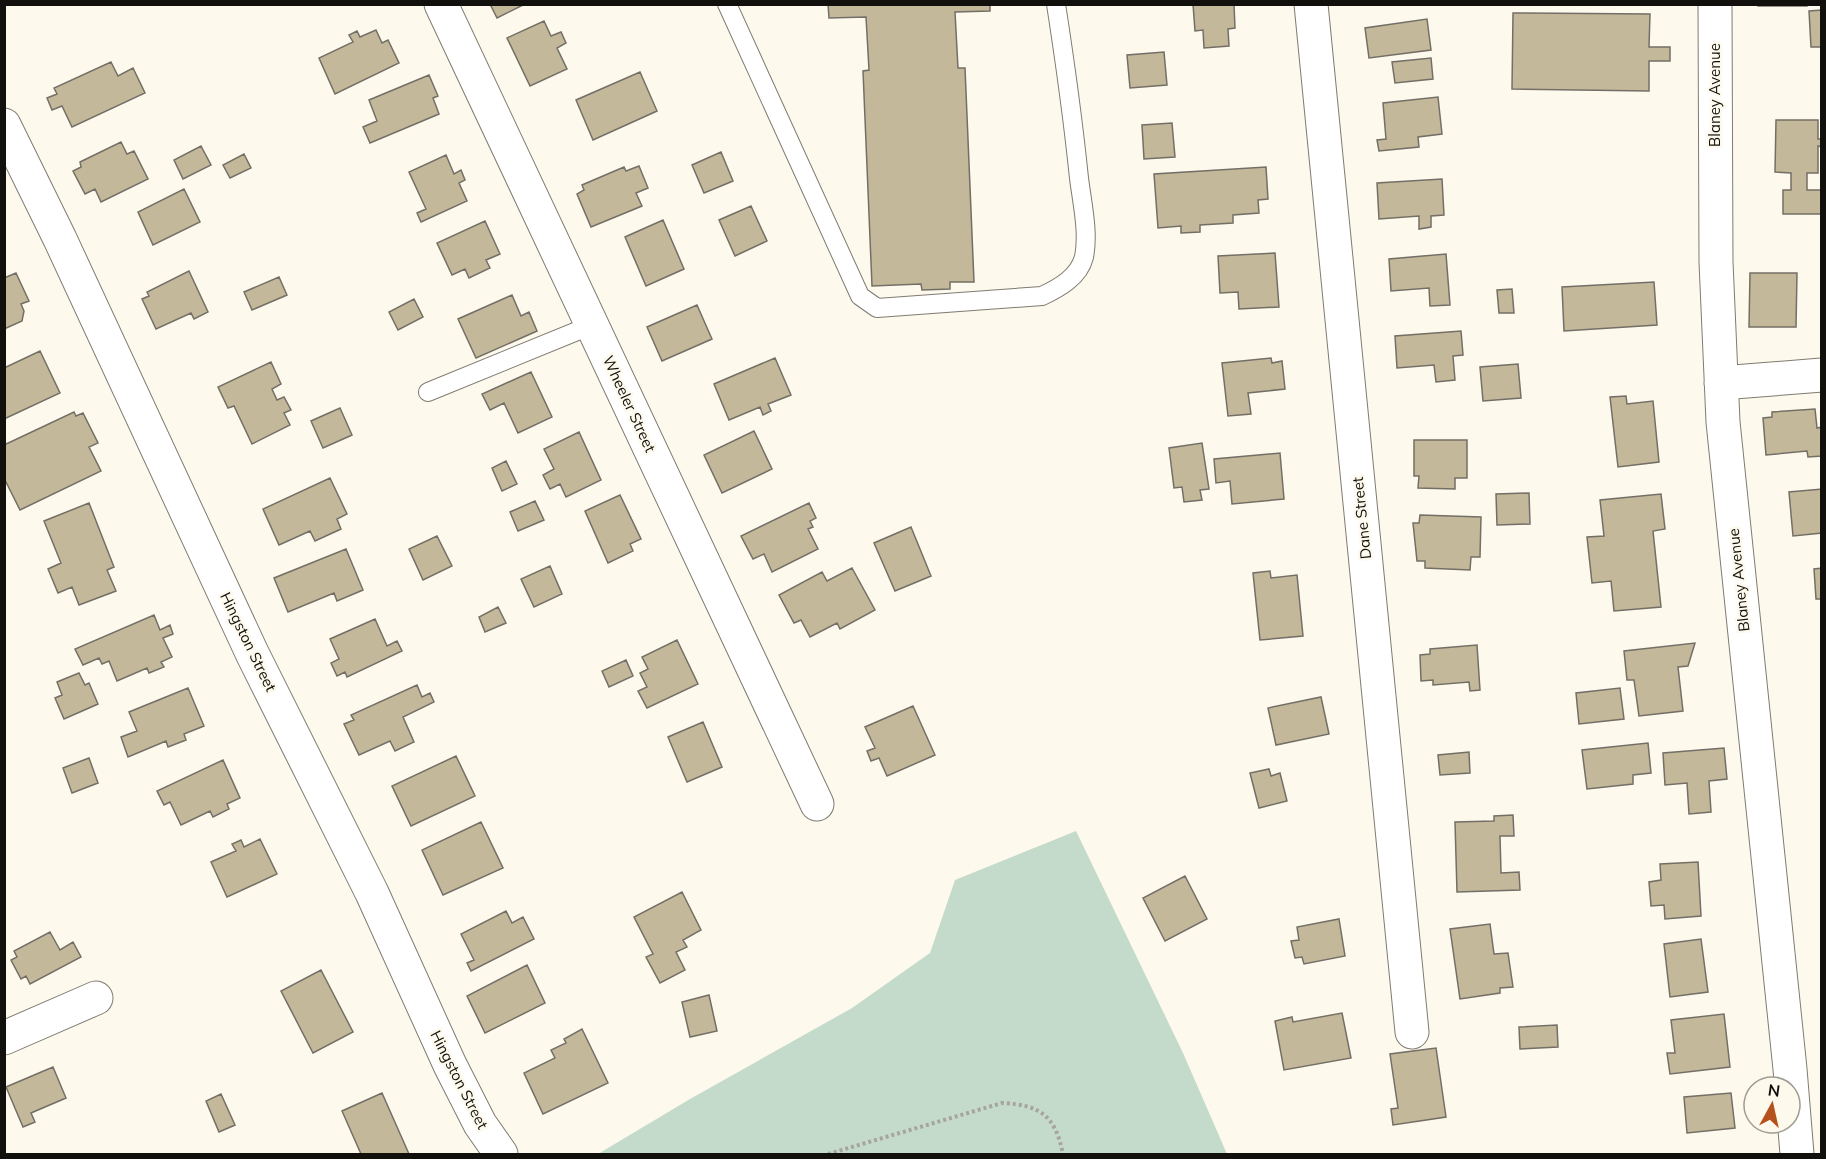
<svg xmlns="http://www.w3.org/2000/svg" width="1826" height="1159" font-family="Mulish,sans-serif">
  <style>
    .green { fill: #c4dbcb }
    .building { fill: #c4b89a; stroke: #736f66; stroke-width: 1.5 }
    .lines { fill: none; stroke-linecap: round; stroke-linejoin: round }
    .service-casing { stroke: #7f7b71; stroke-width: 20 }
    .minor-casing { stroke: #7f7b71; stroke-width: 35 }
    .path { stroke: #a7a49b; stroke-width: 4; stroke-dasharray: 3 3; stroke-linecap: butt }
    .service { stroke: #fff; stroke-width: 18 }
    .minor { stroke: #fff; stroke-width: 33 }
    .labels { text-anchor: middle; stroke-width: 5; stroke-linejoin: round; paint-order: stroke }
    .street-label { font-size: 15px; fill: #11100c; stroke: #fdf9ed }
  </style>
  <rect width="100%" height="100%" fill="#fdf9ed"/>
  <path class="green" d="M 1076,831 L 1183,1053 L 1227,1154 L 598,1154 L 690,1099 L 852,1008 L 930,953 L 955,880 Z"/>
  <path class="building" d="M 490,4 L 525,4 L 497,18 Z
    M 828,4 L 990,4 L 990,11 L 955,12 L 958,68 L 965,68 L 974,282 L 950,282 L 950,289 L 922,290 L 921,284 L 872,286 L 863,71 L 869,70 L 866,17 L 829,18 Z
    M 1193,4 L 1234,4 L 1235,28 L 1228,29 L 1229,46 L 1204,48 L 1203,30 L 1195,31 Z
    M 1758,4 L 1807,4 L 1807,6 L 1758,6 Z
    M 1822,10 L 1822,47 L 1811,47 L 1809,11 Z
    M 1513,13 L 1650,14 L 1649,47 L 1670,47 L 1670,61 L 1649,61 L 1649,91 L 1512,89 Z
    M 1427,19 L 1431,50 L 1369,58 L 1365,28 Z
    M 544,21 L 551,36 L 561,32 L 566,43 L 557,48 L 567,69 L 530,86 L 507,38 Z
    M 376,30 L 382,43 L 388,40 L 399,63 L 335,94 L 319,58 L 353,42 L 349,35 L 357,31 L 360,37 Z
    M 1164,52 L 1167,85 L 1130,88 L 1127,55 Z
    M 1431,58 L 1433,79 L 1395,83 L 1392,62 Z
    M 111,62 L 118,76 L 133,68 L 145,93 L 72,127 L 62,106 L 52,110 L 47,98 L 57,94 L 54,88 Z
    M 640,72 L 657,111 L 593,140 L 576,100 Z
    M 429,75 L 438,96 L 433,98 L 439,114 L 370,143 L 363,127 L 377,121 L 369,100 Z
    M 1438,97 L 1442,134 L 1418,137 L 1419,147 L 1379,151 L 1377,140 L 1386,139 L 1383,103 Z
    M 1776,120 L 1818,120 L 1818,139 L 1822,139 L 1822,147 L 1818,146 L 1818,173 L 1807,173 L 1807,190 L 1821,190 L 1821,214 L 1783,214 L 1783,190 L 1791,190 L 1791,173 L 1775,172 Z
    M 1172,123 L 1175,157 L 1144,159 L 1142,125 Z
    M 121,142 L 127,154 L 134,151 L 148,179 L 101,202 L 95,189 L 85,194 L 73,171 L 81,167 L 80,162 Z
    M 201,146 L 211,165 L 183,179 L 174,160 Z
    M 721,152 L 733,181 L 704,193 L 692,165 Z
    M 244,154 L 251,168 L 230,178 L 223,165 Z
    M 446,155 L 454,174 L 461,170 L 465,180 L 459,183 L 467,201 L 421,222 L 417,213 L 426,209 L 409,172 Z
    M 639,166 L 648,188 L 636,193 L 642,206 L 591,227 L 577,194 L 584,190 L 582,185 L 624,167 L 626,171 Z
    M 1266,167 L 1268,199 L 1258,200 L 1259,213 L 1233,215 L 1233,223 L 1200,225 L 1200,232 L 1181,233 L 1181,226 L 1158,228 L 1154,174 Z
    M 1442,179 L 1444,215 L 1431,216 L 1431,227 L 1419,229 L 1419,216 L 1379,219 L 1377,183 Z
    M 184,189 L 200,222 L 153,245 L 138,212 Z
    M 751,206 L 767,241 L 735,256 L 719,220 Z
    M 663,220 L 684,269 L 646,286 L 625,237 Z
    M 485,221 L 500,254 L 486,260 L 490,268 L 469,278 L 465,269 L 452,275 L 437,243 Z
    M 1275,253 L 1279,307 L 1239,309 L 1238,292 L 1220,293 L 1218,256 Z
    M 1446,254 L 1450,305 L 1430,306 L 1429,288 L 1391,291 L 1389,259 Z
    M 189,271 L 208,312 L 194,319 L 191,313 L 156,329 L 142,299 L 149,296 L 147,292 Z
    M 16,273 L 29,301 L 21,304 L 24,311 L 22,321 L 4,329 L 4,278 Z
    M 1750,273 L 1797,273 L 1796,327 L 1749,327 Z
    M 279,277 L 287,295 L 252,310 L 244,292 Z
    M 1654,282 L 1657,325 L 1564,331 L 1562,287 Z
    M 1512,289 L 1514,313 L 1499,313 L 1497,290 Z
    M 512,295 L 521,316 L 529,312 L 537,331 L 476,358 L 458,319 Z
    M 414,299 L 423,317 L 398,330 L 389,312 Z
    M 697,305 L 712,339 L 662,361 L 647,327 Z
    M 1461,331 L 1463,355 L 1453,356 L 1455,380 L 1436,382 L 1434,365 L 1397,368 L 1395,336 Z
    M 40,351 L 60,393 L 4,419 L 4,368 Z
    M 775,358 L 791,395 L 768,404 L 771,411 L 763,415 L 760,407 L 729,420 L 714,384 Z
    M 1271,358 L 1272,363 L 1282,361 L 1285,389 L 1248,393 L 1251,414 L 1228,416 L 1222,363 Z
    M 271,362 L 281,384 L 272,389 L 277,400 L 284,397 L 291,410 L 284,413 L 290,425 L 252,444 L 234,406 L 228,408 L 218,387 Z
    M 1518,364 L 1521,398 L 1483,401 L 1480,367 Z
    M 531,372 L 552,417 L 518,433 L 504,403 L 490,410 L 482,394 Z
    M 1626,396 L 1627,404 L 1653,401 L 1659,462 L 1618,467 L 1610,397 Z
    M 340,408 L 352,435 L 323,448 L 311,421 Z
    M 1815,409 L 1817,428 L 1822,427 L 1822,456 L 1808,457 L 1807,451 L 1766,455 L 1763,418 L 1772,417 L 1772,412 Z
    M 74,412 L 76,416 L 83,413 L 98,443 L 89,447 L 101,471 L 20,510 L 4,478 L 4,445 Z
    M 754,431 L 772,469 L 722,493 L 704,455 Z
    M 579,432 L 601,480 L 566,497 L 560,484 L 550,489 L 543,475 L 554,469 L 544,449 Z
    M 1414,440 L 1467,440 L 1467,478 L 1455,478 L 1455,489 L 1418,488 L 1419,476 L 1414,476 Z
    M 1202,443 L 1209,489 L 1200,490 L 1202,500 L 1184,502 L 1182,487 L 1174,488 L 1169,448 Z
    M 1280,453 L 1284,499 L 1232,504 L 1230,481 L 1216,483 L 1214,459 Z
    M 506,461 L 517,484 L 502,491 L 492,468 Z
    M 330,478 L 347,514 L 337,519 L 341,529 L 315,541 L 310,531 L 279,545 L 263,509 Z
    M 1822,489 L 1822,533 L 1793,536 L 1789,492 Z
    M 1529,493 L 1530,524 L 1497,525 L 1496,494 Z
    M 1661,494 L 1665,529 L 1653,531 L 1661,607 L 1614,611 L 1611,581 L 1592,583 L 1587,537 L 1604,536 L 1600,500 Z
    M 620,495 L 641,539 L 630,544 L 633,551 L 608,563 L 585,511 Z
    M 535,501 L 544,520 L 518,531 L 510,512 Z
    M 89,503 L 114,567 L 107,570 L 116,591 L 79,605 L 72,587 L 58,593 L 48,569 L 61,563 L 44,521 Z
    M 809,503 L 816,518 L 810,521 L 813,527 L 808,529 L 818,549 L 772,572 L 764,554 L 753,559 L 741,536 Z
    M 1420,515 L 1481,517 L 1480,557 L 1471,557 L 1470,570 L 1425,568 L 1425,561 L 1417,561 L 1413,523 L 1419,523 Z
    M 911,527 L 931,576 L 895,591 L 874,543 Z
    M 437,536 L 452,566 L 423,580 L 409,549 Z
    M 346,549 L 363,590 L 337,601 L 334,593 L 288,612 L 274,578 Z
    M 550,566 L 562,594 L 534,607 L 521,579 Z
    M 852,568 L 875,610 L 840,629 L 837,623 L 810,637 L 801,620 L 794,623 L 779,595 L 822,572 L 827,581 Z
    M 1822,568 L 1822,602 L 1821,599 L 1816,599 L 1814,569 Z
    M 1270,571 L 1271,578 L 1297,575 L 1303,636 L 1260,640 L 1253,573 Z
    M 498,607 L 506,623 L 485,632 L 479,617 Z
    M 154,615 L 160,630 L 170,625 L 173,634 L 163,638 L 172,657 L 161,662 L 164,667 L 149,673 L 147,668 L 117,681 L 109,661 L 102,664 L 99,658 L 83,665 L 75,649 Z
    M 375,619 L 387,646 L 397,641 L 402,651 L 347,677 L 345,672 L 337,676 L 331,663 L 339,659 L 330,639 Z
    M 677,640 L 698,684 L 647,708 L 638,691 L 647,687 L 640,673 L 648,669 L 642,657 Z
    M 1695,643 L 1688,666 L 1678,667 L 1683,711 L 1639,716 L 1634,680 L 1627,680 L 1624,651 Z
    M 1477,645 L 1480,690 L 1470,691 L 1469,682 L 1433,685 L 1433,680 L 1421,681 L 1420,655 L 1430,654 L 1430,649 Z
    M 626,660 L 633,676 L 609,687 L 602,671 Z
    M 79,673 L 85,685 L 89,683 L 98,704 L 64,719 L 55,698 L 62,695 L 57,682 Z
    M 417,685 L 422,697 L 430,693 L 434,702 L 403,717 L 414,742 L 395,751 L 390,741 L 359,755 L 344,724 L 354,720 L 351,715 Z
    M 188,688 L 204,726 L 184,734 L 186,740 L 168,747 L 166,741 L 128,757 L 121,737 L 137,731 L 129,712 Z
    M 1620,688 L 1624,719 L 1579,724 L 1576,693 Z
    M 1321,697 L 1329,734 L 1276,745 L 1268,708 Z
    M 913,706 L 935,755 L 887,776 L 879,758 L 871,761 L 867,751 L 875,748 L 865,727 Z
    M 703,722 L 722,767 L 687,782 L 668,737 Z
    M 1648,743 L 1651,773 L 1633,775 L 1633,784 L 1587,789 L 1582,750 Z
    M 1724,748 L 1727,779 L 1709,781 L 1711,812 L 1689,814 L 1687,783 L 1665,785 L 1663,753 Z
    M 1469,752 L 1470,773 L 1440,775 L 1438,755 Z
    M 456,756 L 475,796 L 411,826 L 392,786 Z
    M 89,758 L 98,783 L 72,793 L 63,768 Z
    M 223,760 L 240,798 L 227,804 L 229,809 L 213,817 L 210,811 L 181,825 L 170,802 L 164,805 L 157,791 Z
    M 1269,769 L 1271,776 L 1280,773 L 1287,801 L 1259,808 L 1250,773 Z
    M 1513,815 L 1514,836 L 1500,836 L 1501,873 L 1519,872 L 1520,890 L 1457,892 L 1455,822 L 1494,821 L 1494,816 Z
    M 481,822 L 503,868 L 443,895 L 422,850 Z
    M 260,839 L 277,874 L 227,897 L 211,862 L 236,851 L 232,844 L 241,840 L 244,847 Z
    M 1698,862 L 1701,916 L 1665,919 L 1664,905 L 1651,906 L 1649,882 L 1661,880 L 1660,864 Z
    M 1185,876 L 1207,919 L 1165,941 L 1143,898 Z
    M 682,892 L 701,930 L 683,940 L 687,947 L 676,952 L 685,970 L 660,983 L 646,957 L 653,954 L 634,917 Z
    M 506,911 L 512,923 L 523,917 L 534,939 L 471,971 L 467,963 L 474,960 L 461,934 Z
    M 1339,919 L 1345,956 L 1304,964 L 1302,957 L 1295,958 L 1291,941 L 1299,940 L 1297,927 Z
    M 1490,924 L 1494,954 L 1508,953 L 1513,987 L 1500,988 L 1500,993 L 1460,999 L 1450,929 Z
    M 50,932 L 60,950 L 73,942 L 81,957 L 30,984 L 26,976 L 21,979 L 11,960 L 17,957 L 14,951 Z
    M 1701,939 L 1708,992 L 1670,997 L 1664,944 Z
    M 527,965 L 545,1003 L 485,1033 L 467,996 Z
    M 321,970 L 353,1032 L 313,1053 L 281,991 Z
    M 709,995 L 717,1031 L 690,1037 L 682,1002 Z
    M 1342,1013 L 1351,1058 L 1284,1070 L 1275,1021 L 1292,1017 L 1293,1022 Z
    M 1724,1014 L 1730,1067 L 1670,1074 L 1667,1053 L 1675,1053 L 1671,1020 Z
    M 1557,1025 L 1558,1047 L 1520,1049 L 1519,1027 Z
    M 582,1029 L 608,1083 L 543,1114 L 524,1073 L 555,1058 L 551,1050 L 566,1043 L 564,1039 Z
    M 1436,1048 L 1446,1117 L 1393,1125 L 1391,1109 L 1398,1108 L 1390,1054 Z
    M 53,1067 L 66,1098 L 31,1113 L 35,1122 L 23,1127 L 6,1087 Z
    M 382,1093 L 409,1154 L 361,1154 L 342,1111 Z
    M 1731,1093 L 1735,1128 L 1687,1133 L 1684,1097 Z
    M 221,1094 L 235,1125 L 219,1132 L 206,1101 Z"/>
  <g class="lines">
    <defs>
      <path id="service" d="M 727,4 L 860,296 L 877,308 L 1042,296 C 1059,288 1079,277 1084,257 C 1089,232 1082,203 1079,178 C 1073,120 1065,62 1056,4
        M 428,392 L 592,325"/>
      <path id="minor" d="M 441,4 L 817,804
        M 1311,4 L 1412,1032
        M 1715,4 L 1716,262 L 1723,422 L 1790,1069 L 1797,1154
        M 4,125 L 60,239 L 252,653 L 372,893 L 450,1065 L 480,1124 L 501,1154
        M 1721,383 L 1822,375
        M 4,1038 L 96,998"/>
    </defs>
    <use href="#service" class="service-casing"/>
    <use href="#minor" class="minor-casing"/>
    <path class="path" d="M 828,1154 L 1002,1103 C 1040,1105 1055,1115 1063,1154"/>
    <use href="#service" class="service"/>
    <use href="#minor" class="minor"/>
  </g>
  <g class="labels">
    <g class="street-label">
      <text transform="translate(1715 95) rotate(-90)" y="5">Blaney Avenue</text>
      <text transform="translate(629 404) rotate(65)" y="5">Wheeler Street</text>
      <text transform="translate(1362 518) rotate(-96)" y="5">Dane Street</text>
      <text transform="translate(1739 580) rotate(-96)" y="5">Blaney Avenue</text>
      <text transform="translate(248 642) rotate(64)" y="5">Hingston Street</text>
      <text transform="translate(459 1080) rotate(63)" y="5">Hingston Street</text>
    </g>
  </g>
  <rect width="1826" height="1159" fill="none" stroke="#11100c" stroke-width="12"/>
  <g transform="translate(1772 1105) rotate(8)"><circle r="28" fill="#fdf9ed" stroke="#9f9c93" stroke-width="1.5"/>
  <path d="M0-4.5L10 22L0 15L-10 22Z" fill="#b5511c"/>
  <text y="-9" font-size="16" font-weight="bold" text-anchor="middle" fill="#11100c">N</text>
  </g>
</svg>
